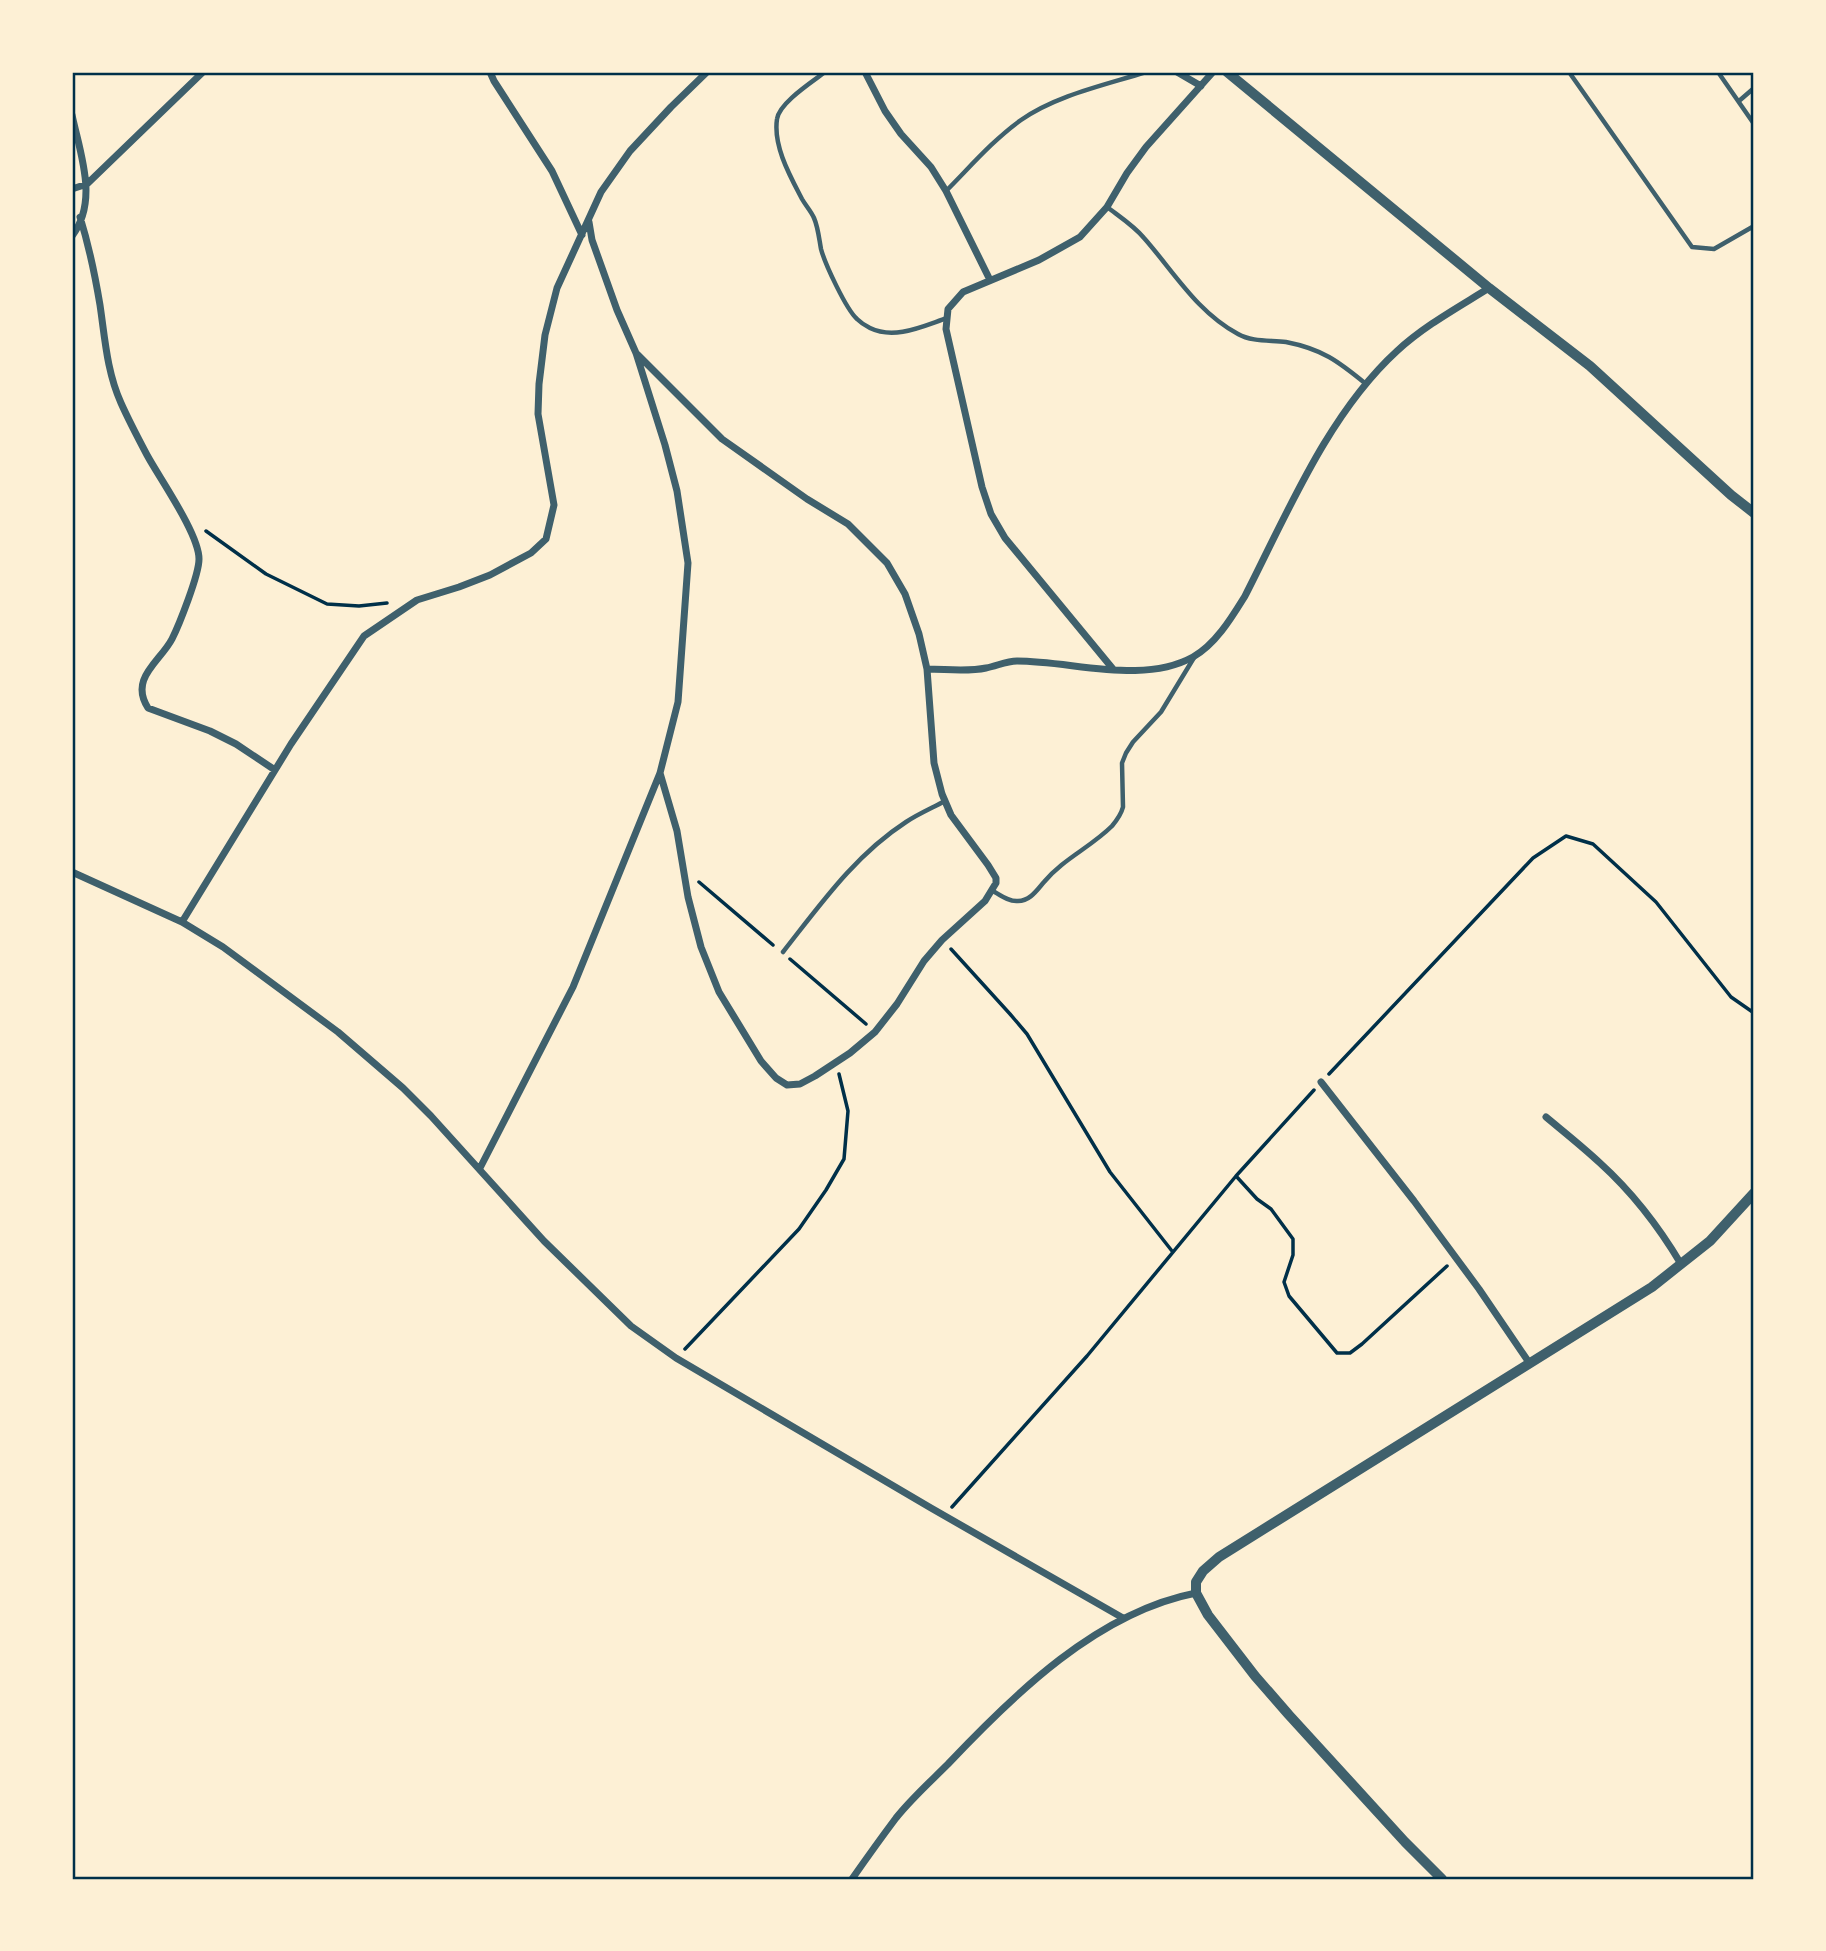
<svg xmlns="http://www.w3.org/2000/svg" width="1826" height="1951" font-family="'Roboto Condensed',sans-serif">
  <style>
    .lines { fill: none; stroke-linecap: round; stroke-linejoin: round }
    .path { stroke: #003049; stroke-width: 3.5 }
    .service { stroke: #3f606c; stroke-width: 4.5 }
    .minor { stroke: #3f606c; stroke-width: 7 }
    .tertiary { stroke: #3f606c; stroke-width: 10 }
    .neatline { fill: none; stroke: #003049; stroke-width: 2.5 }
  </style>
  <rect width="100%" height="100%" fill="#fdf0d5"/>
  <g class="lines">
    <path class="path" d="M 206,531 L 266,574 L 327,604 L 359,606 L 387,603
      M 699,882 L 773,945
      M 951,949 L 1010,1014 L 1027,1034 L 1110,1172 L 1172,1251
      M 790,959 L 866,1024
      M 1329,1074 L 1533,858 L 1566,836 L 1593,844 L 1656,902 L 1731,997 L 1754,1013
      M 1236,1176 L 1257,1199 L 1271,1209 L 1293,1239 L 1293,1255 L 1284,1282 L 1289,1296 L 1337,1353 L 1350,1353 L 1362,1344 L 1447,1266
      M 685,1349 L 799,1229 L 826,1190 L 844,1159 L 848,1111 L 839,1074
      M 952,1507 L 1087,1356 L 1236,1176 L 1314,1090"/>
    <path class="service" d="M 825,72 C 812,82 779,103 777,119 C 773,146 790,176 802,199 C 806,206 811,211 814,218 C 818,227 819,238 821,249 C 825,264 846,309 857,319 C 861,323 866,326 870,328 C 895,340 923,326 947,318
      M 1569,72 L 1692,247 L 1714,249 L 1754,226
      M 1718,72 L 1754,124
      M 1739,101 L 1754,88
      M 946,191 C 970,167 993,140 1021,120 C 1057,95 1105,85 1146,72
      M 1107,207 C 1120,217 1134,226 1144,238 C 1174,272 1197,312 1238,334 C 1252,342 1270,340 1286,342 C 1322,349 1338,361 1366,384
      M 993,891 C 1000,895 1009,902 1018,901 C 1030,901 1037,890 1044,882 C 1063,859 1091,847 1112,826 C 1117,820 1121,815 1123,807 L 1122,763 L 1126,753 L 1133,742 L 1161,712 L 1195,656
      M 783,952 C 820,905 855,855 906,822 C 918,814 932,808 945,801"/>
    <path class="minor" d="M 490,72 L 494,81 L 552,171 L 582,235
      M 865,72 L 885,111 L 901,134 L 931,167 L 946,191 L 990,280
      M 1177,72 L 1201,86
      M 72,115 C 80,153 99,201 72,236
      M 72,189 L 87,184 L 203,72
      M 80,217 C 89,246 95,275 100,305 C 105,339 107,372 121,403 C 129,421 138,438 147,455 C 160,479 199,534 199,559 C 199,575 179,625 172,639 C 160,662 129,678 148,708 L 210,731 L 236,744 L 275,770
      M 636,353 L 722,439 L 807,499 L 848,524 L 887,563 L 905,594 L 919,634 L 927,669 L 934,763 L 942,794 L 951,815 L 988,865 L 996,878 L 996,883 L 985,901 L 942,940 L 924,961 L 897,1004 L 875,1032 L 850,1053 L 815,1076 L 800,1084 L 787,1085 L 776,1078 L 761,1061 L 719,992 L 701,947 L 688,897 L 677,831 L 660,773
      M 927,669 C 946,669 967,672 986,668 C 997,666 1006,661 1017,661 C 1073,661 1142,685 1193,657 C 1216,644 1232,617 1245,596 C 1287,514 1328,414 1397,351 C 1424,326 1457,308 1489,288
      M 1113,669 L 1005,538 L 991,514 L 982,487 L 946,329 L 948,309 L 963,292 L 1039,260 L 1080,237 L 1107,207 L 1127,173 L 1146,147 L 1213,72
      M 72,872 L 182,922 L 223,947 L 338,1032 L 403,1088 L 431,1116 L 544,1241 L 631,1326 L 676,1358 L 931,1508 L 1123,1618
      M 182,922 L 291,744 L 364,636 L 417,600 L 459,587 L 490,575 L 531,553 L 546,539 L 554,505 L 538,414 L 539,384 L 545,335 L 557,288 L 601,192 L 630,151 L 671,107 L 707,72
      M 1321,1082 L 1414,1201 L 1479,1289 L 1530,1364
      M 1546,1117 C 1564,1132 1583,1147 1600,1163 C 1632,1192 1659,1227 1681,1264
      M 480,1168 L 573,987 L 660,773 L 678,702 L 688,563 L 677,491 L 665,445 L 636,353 L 617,310 L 592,240 L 589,222
      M 852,1879 C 866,1859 881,1838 896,1818 C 911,1799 930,1782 948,1764 C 1014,1694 1098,1612 1196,1593"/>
    <path class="tertiary" d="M 1227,72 L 1489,288 L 1590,366 L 1731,495 L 1754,513
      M 1442,1879 L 1405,1842 L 1289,1715 L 1255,1676 L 1208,1615 L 1196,1593 L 1196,1582 L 1203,1571 L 1219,1557 L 1652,1287 L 1710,1241 L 1754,1193"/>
  </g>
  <rect width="1826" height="1951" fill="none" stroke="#fdf0d5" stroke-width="147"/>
  <rect x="74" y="74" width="1678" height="1804" class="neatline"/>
</svg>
